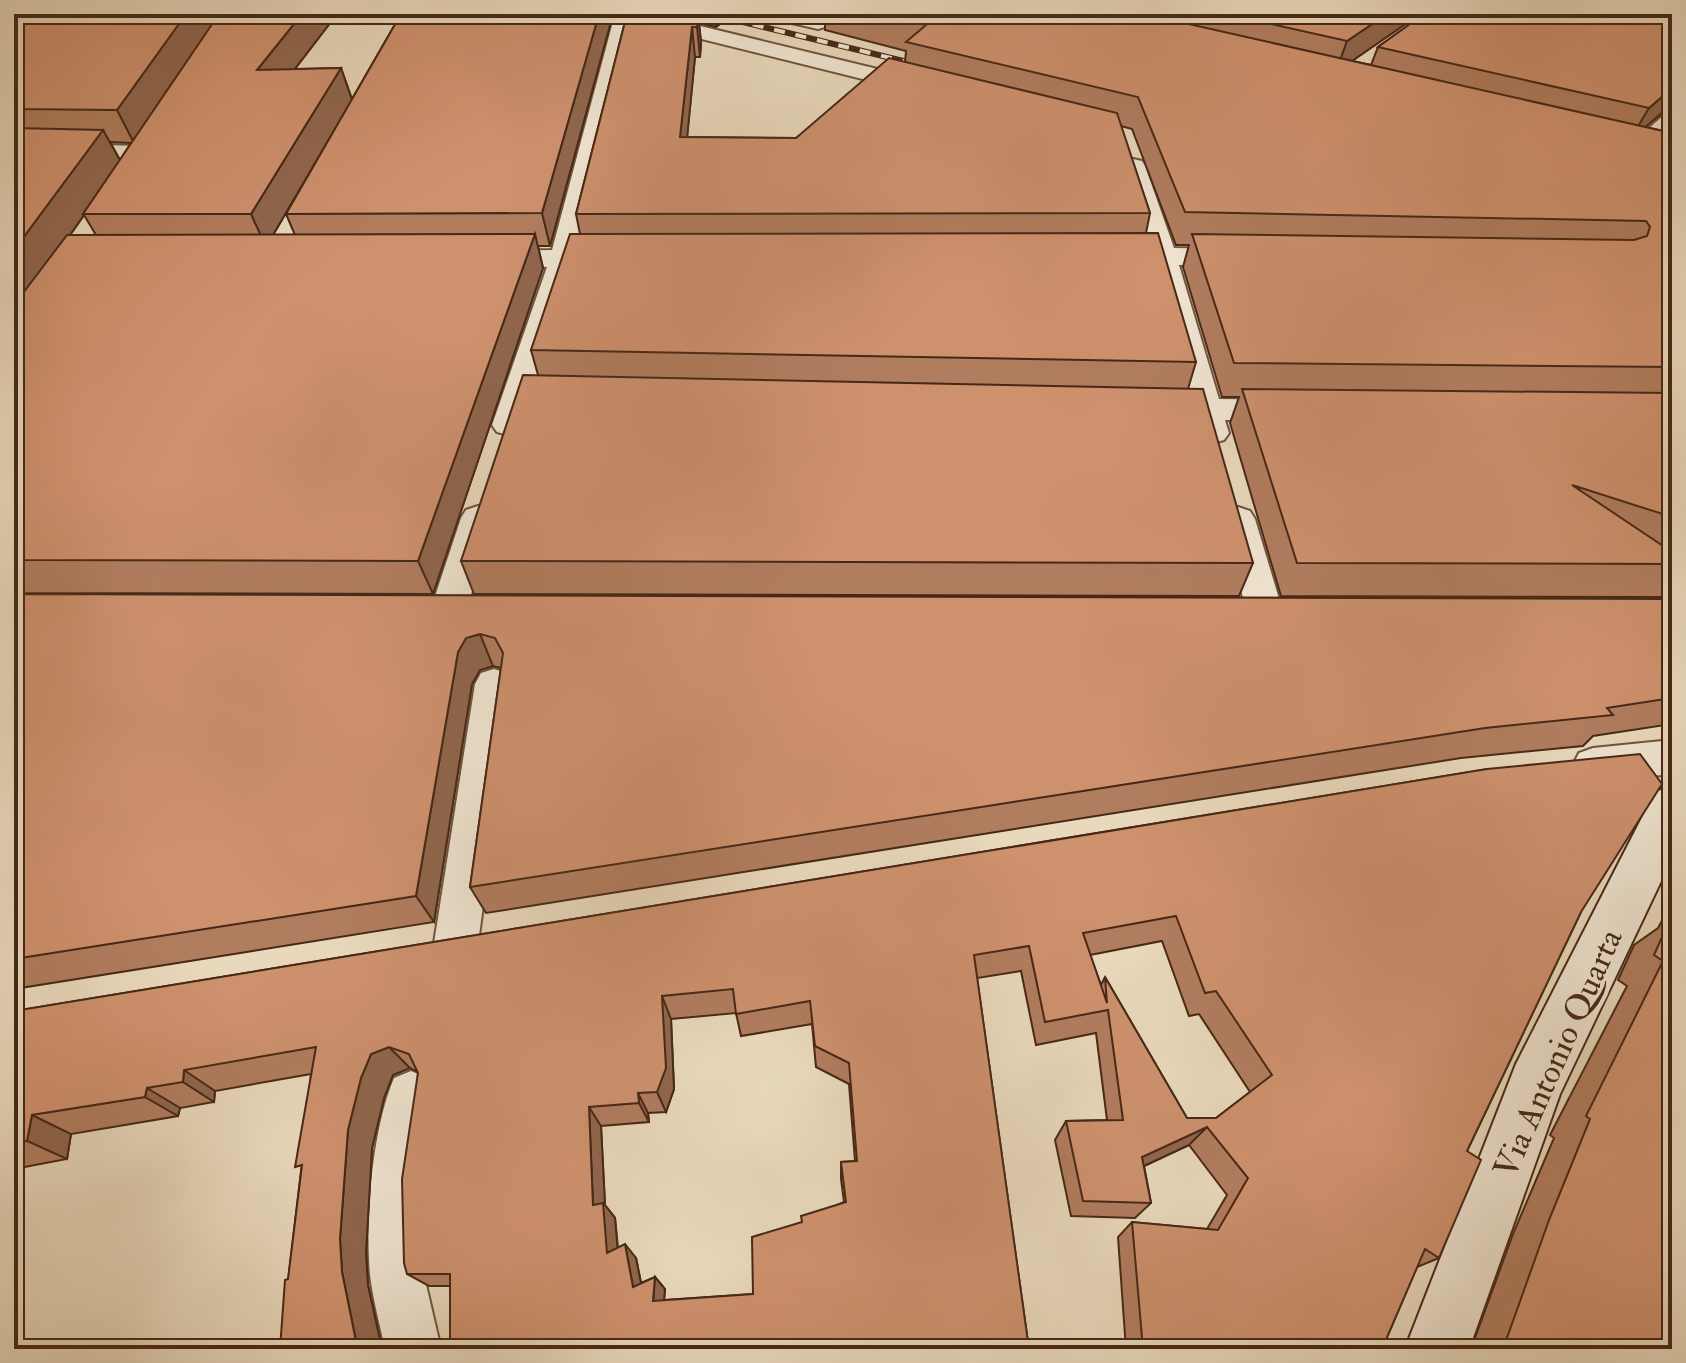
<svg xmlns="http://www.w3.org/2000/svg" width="1686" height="1363" font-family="'IM FELL Double Pica',serif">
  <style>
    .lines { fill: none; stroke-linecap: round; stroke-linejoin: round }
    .street-casing { stroke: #705440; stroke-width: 4 }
    .secondary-casing { stroke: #472817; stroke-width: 4 }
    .street { fill: #f1e6d3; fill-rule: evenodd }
    .secondary { fill: #f1e6d3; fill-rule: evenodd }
    .rail-casing { stroke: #472817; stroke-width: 6 }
    .rail { stroke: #f1e6d3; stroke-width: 4; stroke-dasharray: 11; stroke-linecap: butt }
    .wall { fill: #b17d5f; stroke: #472817; stroke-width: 2; fill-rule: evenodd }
    .shaded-wall { fill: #90664d; stroke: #472817; stroke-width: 2 }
    .building { fill: #ce916e; stroke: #472817; stroke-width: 2; fill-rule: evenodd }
    .labels { text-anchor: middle; stroke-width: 8; stroke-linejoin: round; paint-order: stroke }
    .near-street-label { font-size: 34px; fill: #472817; stroke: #f1e6d3 }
  </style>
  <rect width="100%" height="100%" fill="#e9d9bc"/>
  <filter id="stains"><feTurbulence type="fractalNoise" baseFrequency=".0025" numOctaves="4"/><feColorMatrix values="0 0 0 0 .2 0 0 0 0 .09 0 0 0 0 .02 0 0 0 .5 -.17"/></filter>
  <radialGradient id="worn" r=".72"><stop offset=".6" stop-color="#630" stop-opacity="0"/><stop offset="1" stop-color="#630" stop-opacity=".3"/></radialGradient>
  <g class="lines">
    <defs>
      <path id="street" d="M 615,14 L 651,14 L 927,81 L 930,86 L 919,93 L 633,22 L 579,250 L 624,252 L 627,258 L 624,264 L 574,266 L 524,425 L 519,432 L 508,435 L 497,432 L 492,425 L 547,267 L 481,265 L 478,259 L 481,253 L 491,251 L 552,250 Z
        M 767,14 L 841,14 L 825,27 L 818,29 L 770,18 Z
        M 1672,113 L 1672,132 L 1645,157 L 1627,157 L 1624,152 L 1627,147 L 1664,115 Z
        M 14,143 L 145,146 L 154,148 L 157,153 L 154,158 L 145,160 L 14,157 Z
        M 1133,159 L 1142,161 L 1145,166 L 1174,248 L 1238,249 L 1248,251 L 1251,257 L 1248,263 L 1238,265 L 1179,265 L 1219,399 L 1286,400 L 1297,403 L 1301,410 L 1297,417 L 1286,420 L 1225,420 L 1229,433 L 1224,440 L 1213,443 L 1202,440 L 1194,419 L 1145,416 L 1141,409 L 1145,402 L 1188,399 L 1152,264 L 1105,262 L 1102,256 L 1105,250 L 1147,248 L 1121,166 L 1124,161 Z
        M 478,506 L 490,510 L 495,518 L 466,611 L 461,621 L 448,625 L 435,621 L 430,611 L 461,518 L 466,510 Z
        M 1238,507 L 1250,511 L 1255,519 L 1283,612 L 1278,622 L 1265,626 L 1252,622 L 1247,612 L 1221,519 L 1226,511 Z
        M 494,669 L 507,673 L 513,684 L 478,943 L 472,958 L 456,964 L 440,958 L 434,943 L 475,684 L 481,673 Z
        M 1672,740 L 1672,774 L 1593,782 L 1579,777 L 1573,765 L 1579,753 L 1593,748 Z
        M 411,1071 L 428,1078 L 435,1095 L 421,1195 L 424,1276 L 441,1349 L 385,1349 C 380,1325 373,1300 370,1275 C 365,1219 372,1130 394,1078 Z"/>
      <path id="secondary" d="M 1672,786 L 1672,858 L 1560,1094 L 1469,1349 L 1405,1349 L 1516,1064 L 1655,792 Z"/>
    </defs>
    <use href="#street" class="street-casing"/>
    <use href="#secondary" class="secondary-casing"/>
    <use href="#street" class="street"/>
    <use href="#secondary" class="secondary"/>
    <defs>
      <path id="rail" d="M 710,14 L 928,67"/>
    </defs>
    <use href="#rail" class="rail-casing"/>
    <use href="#rail" class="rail"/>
  </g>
  <path class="wall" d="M 14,14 L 337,14 L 295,69 L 341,68 L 352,99 L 401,14 L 613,14 L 550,246 L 538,246 L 543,268 L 433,594 L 14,593 ZM 110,142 L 131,143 L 120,160 ZM 308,175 L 286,214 L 295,235 L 273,235 ZM 84,215 L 96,235 L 70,235 Z
    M 627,14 L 734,14 L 716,27 L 699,23 L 701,42 L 700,57 L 695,57 L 687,137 L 796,138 L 905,62 L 906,51 L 825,30 L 825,14 L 1420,14 L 1352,61 L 1371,65 L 1378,47 L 1424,14 L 1672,14 L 1672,111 L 1662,113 L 1645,127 L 1669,132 L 1672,128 L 1672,585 L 1661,597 L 1281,596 L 1230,423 L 1239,397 L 1222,397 L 1183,267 L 1189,245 L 1176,245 L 1132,129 L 1121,126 L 1150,213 L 1146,233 L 1196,362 L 1188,389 L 1253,563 L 1239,596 L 474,594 L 461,561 L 538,375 L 531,350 L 580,234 L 576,214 Z
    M 14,594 L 1672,599 L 1672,724 L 1593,736 L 1583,746 L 1461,758 L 486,913 L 470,887 L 501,668 L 493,666 L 480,670 L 472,684 L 434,922 L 14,989 Z
    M 1487,769 L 1581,912 L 1467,1151 L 1439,1258 L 1417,1267 L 1382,1349 L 1126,1349 L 1118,1237 L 1132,1222 L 1207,1229 L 1227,1195 L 1189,1145 L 1144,1166 L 1151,1203 L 1135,1218 L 1071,1216 L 1055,1140 L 1066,1121 L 1107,1120 L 1096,1033 L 1036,1045 L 1021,971 L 977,978 L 1029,1349 L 450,1286 L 429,1286 L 407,1274 L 418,1073 L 416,1071 L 410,1068 L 393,1075 L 384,1098 L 372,1148 L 366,1253 L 368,1285 L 381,1343 L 280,1349 L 301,1171 L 311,1074 L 215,1091 L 214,1102 L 180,1108 L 178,1116 L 71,1134 L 67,1159 L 14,1169 L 14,1011 ZM 1162,941 L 1189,1016 L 1199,1014 L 1250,1092 L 1216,1118 L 1187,1118 L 1105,977 L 1101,985 L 1090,955 ZM 736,1013 L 741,1036 L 812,1024 L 816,1067 L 849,1084 L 855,1161 L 841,1162 L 841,1179 L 844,1202 L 802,1222 L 753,1294 L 664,1300 L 665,1289 L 655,1277 L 641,1283 L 636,1258 L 618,1248 L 615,1218 L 605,1205 L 601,1126 L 649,1122 L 648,1113 L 666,1112 L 674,1089 L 671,1019 Z
    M 1672,902 L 1672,1349 L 1471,1349 L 1513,1234 L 1554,1138 L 1550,1135 L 1627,986 L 1618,980 L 1634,945 L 1658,928 Z"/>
  <path class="shaded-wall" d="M 186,14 L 220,14 L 134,143 L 117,110 Z
    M 302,14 L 337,14 L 270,101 L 257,70 Z
    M 599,14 L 613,14 L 550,246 L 542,213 Z
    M 698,14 L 701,42 L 700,57 L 697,27 Z
    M 715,14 L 734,14 L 716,27 Z
    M 1387,14 L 1420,14 L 1336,72 L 1347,41 Z
    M 692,27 L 695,57 L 684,169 L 680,137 Z
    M 341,68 L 352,100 L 266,247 L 251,214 Z
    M 1672,88 L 1671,110 L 1662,113 L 1630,140 L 1649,108 Z
    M 103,130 L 121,162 L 83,214 L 84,215 L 14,315 L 14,250 Z
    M 535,234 L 543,268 L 433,594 L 418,561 Z
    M 480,634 L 493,666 L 480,670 L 472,684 L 434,922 L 416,896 L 458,652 L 466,638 Z
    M 662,996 L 671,1019 L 674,1089 L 666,1112 L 657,1092 Z
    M 389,1047 L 410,1068 L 393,1075 L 384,1098 L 372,1148 L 366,1253 L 368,1285 L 382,1349 L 356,1341 L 342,1272 L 340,1239 L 348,1130 L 361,1078 L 371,1054 Z
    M 184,1070 L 215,1091 L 214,1102 L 183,1082 Z
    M 147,1088 L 180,1108 L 178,1116 L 145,1097 Z
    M 638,1093 L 648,1113 L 649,1122 L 639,1103 Z
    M 589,1107 L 601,1126 L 605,1205 L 615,1218 L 619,1266 L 607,1253 L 593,1205 Z
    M 32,1115 L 71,1134 L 67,1159 L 27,1141 Z
    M 1207,1127 L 1189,1145 L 1127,1174 L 1142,1157 Z
    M 625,1244 L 636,1258 L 644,1298 L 633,1287 Z
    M 655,1277 L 665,1289 L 663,1312 L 653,1301 Z
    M 384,1343 L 400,1349 L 384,1349 Z"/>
  <path class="building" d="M 14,14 L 186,14 L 117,110 L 14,109 Z
    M 219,14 L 302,14 L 257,70 L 341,68 L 251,214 L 83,214 Z
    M 401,14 L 599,14 L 542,213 L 286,214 Z
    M 627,14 L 698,14 L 697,27 L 692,27 L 680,137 L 796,138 L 889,58 L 1117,113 L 1150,213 L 576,214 Z
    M 881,14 L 1144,14 L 1672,133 L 1672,367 L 1234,363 L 1192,234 L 1634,240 L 1647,236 L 1650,227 L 1646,221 L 1185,212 L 1138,97 L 906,42 L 926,25 Z
    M 1227,14 L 1387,14 L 1347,41 Z
    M 1424,14 L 1628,14 L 1672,23 L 1672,88 L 1649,108 L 1378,47 Z
    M 14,128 L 103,130 L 14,250 Z
    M 1158,233 L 1196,362 L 531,350 L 570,234 Z
    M 535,234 L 418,561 L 14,560 L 14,305 L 67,235 Z
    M 523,375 L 1203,389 L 1253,563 L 461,561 Z
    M 1242,389 L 1672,393 L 1672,517 L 1572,485 L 1672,552 L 1672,564 L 1297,563 Z
    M 14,594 L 1672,599 L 1672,698 L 1607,708 L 1613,715 L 1485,728 L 470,887 L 503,653 L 495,638 L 480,634 L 466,638 L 458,652 L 416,896 L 14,959 Z
    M 1640,754 L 1662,784 L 1581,912 L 1467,1151 L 1481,1160 L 1439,1258 L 1425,1249 L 1382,1349 L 1143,1349 L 1132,1222 L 1218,1230 L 1248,1178 L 1207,1127 L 1142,1157 L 1151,1203 L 1083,1201 L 1066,1121 L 1123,1120 L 1108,1010 L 1045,1022 L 1029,946 L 974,955 L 1029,1349 L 450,1349 L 450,1274 L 407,1274 L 404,1263 L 402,1179 L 418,1073 L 409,1054 L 389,1047 L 371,1054 L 361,1078 L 348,1130 L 340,1239 L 342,1272 L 356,1341 L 384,1343 L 384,1349 L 280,1349 L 285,1280 L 288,1279 L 302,1165 L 295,1167 L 316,1047 L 184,1070 L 183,1082 L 147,1088 L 145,1097 L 32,1115 L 27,1141 L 14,1143 L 14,1011 L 1487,769 ZM 1176,916 L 1205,993 L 1216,991 L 1272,1075 L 1216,1118 L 1187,1118 L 1105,977 L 1107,1003 L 1083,933 ZM 733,989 L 736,1014 L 810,1001 L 815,1046 L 849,1063 L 857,1161 L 841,1162 L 846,1202 L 801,1216 L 802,1222 L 752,1237 L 753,1294 L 653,1301 L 655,1277 L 633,1287 L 625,1244 L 607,1253 L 603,1203 L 593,1205 L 589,1107 L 639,1103 L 638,1093 L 657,1092 L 666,1068 L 662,996 Z
    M 1670,919 L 1672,920 L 1672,1349 L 1503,1349 L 1549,1220 L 1590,1119 L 1586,1116 L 1663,961 L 1654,955 Z"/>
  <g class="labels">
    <g class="near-street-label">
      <text transform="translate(1557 1053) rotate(-66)" y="12">Via Antonio Quarta</text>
    </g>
  </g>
  <rect width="1686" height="1363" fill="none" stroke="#e9d9bc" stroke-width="48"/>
  <rect x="16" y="16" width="1654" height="1331" fill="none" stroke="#472817" stroke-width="4"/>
  <rect x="24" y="24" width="1638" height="1315" fill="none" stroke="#472817" stroke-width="2"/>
  <rect width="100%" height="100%" filter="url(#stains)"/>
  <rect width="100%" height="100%" fill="url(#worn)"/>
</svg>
